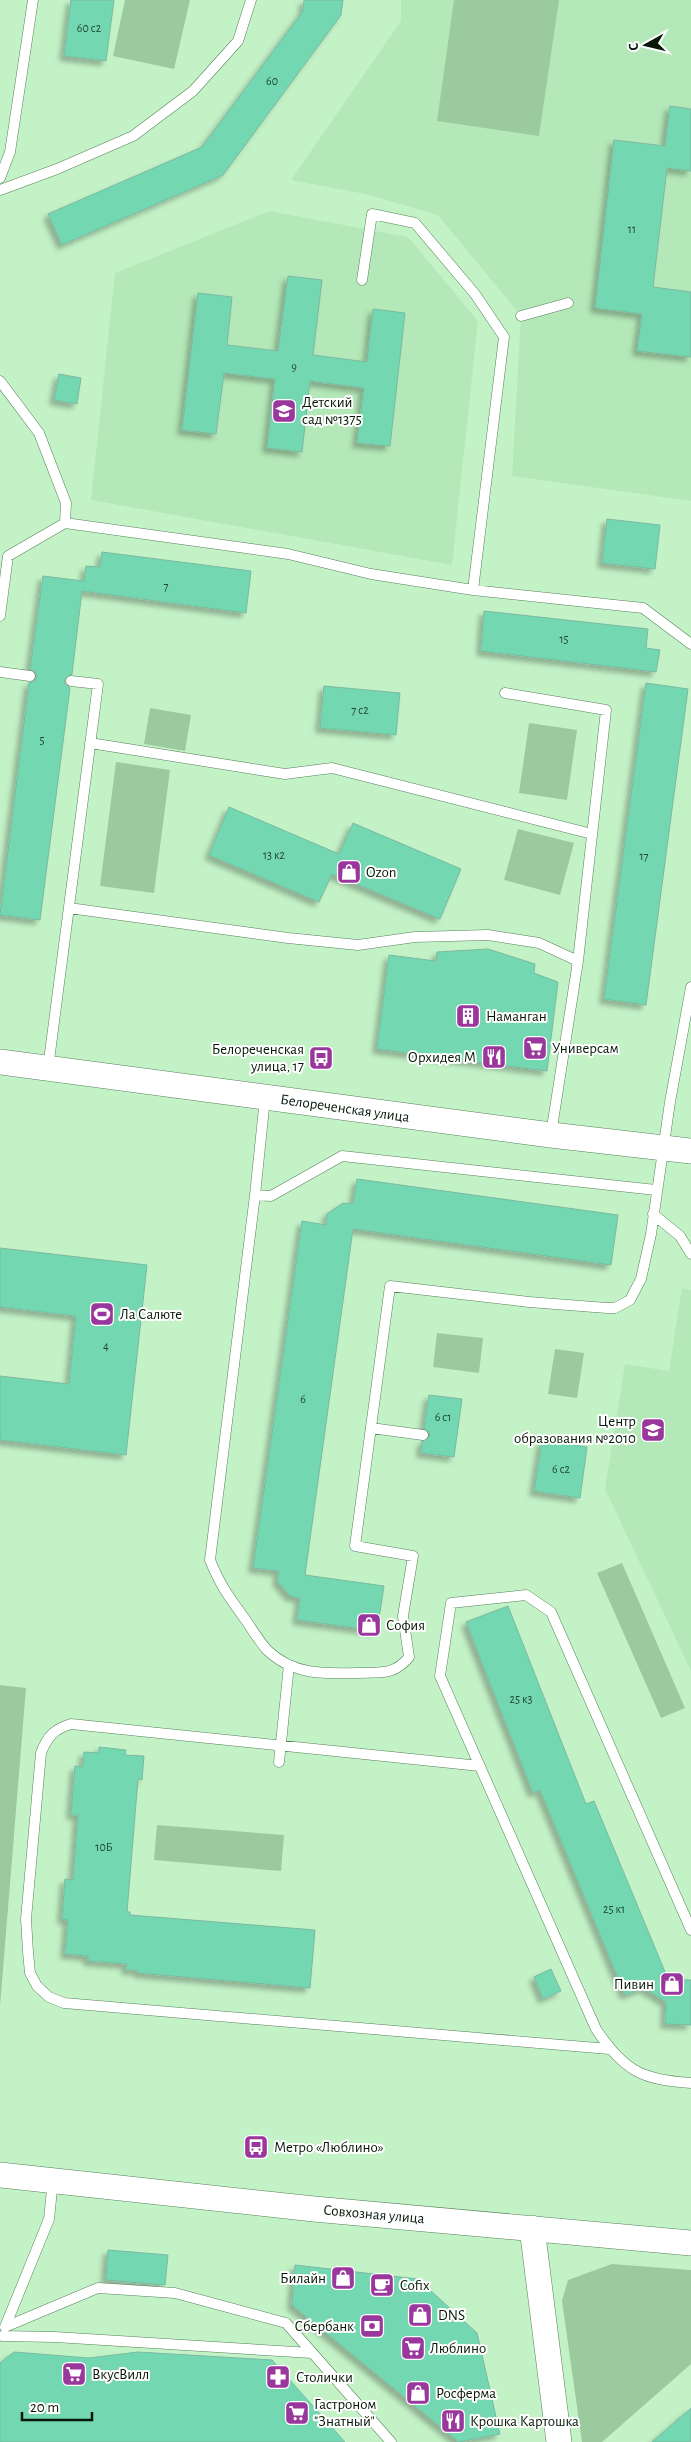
<svg xmlns="http://www.w3.org/2000/svg" width="691" height="2442" font-family="'Alegreya Sans',sans-serif">
  <style>
    .built { fill: #b4e8b8 }
    .green { fill: #9cca9f }
    .building { fill: #73d7b1; stroke: #7bb9a0; filter: url(#shadow) }
    .lines { fill: none; stroke-linecap: round; stroke-linejoin: round }
    .service-casing { stroke: #57805a; stroke-width: 11 }
    .tertiary-casing { stroke: #57805a; stroke-width: 26 }
    .service { stroke: #fff; stroke-width: 10 }
    .tertiary { stroke: #fff; stroke-width: 25 }
    .labels { text-anchor: middle; stroke-width: 4; stroke-linejoin: round; paint-order: stroke }
    .number-label { font-size: 12px; fill: #224833 }
    .poi-label { font-size: 15px; fill: #071809; stroke: #fff; text-anchor: start }
    .street-label { font-size: 15px; fill: #071809; stroke: #fff }
  </style>
  <defs>
    <filter id="shadow"><feDropShadow dx="-4.5" dy="4.5" stdDeviation="2.5" flood-color="#0004"/></filter>
  </defs>
  <rect width="100%" height="100%" fill="#c4f2c7"/>
  <path class="built" d="M 401,0 L 691,0 L 691,501 L 512,476 L 521,316 L 438,215 L 365,194 L 291,180 L 401,21 Z
    M 269,211 L 408,237 L 478,321 L 452,565 L 91,500 L 115,273 Z
    M 682,1288 L 691,1290 L 691,1671 L 605,1489 L 625,1364 L 669,1371 Z"/>
  <path class="green" d="M 125,0 L 190,0 L 174,69 L 113,56 Z
    M 454,0 L 559,0 L 539,136 L 437,121 Z
    M 150,708 L 191,715 L 185,751 L 144,744 Z
    M 529,723 L 577,730 L 567,800 L 519,793 Z
    M 116,762 L 170,770 L 154,893 L 100,886 Z
    M 518,829 L 574,843 L 560,895 L 504,880 Z
    M 437,1333 L 483,1338 L 479,1373 L 433,1367 Z
    M 555,1349 L 584,1353 L 577,1398 L 548,1394 Z
    M 622,1563 L 685,1708 L 661,1718 L 597,1573 Z
    M 0,1685 L 26,1688 L 0,2006 Z
    M 157,1825 L 284,1835 L 281,1871 L 154,1860 Z
    M 612,2264 L 691,2270 L 691,2364 L 602,2442 L 582,2442 L 562,2301 L 568,2280 Z"/>
  <path class="building" d="M 71,0 L 114,0 L 106,61 L 64,56 Z
    M 304,0 L 343,0 L 341,15 L 223,175 L 62,245 L 48,214 L 202,147 L 303,11 Z
    M 670,106 L 691,109 L 691,171 L 667,168 L 653,287 L 691,292 L 691,357 L 637,351 L 642,314 L 595,308 L 614,140 L 665,146 Z
    M 288,276 L 322,280 L 313,355 L 367,362 L 373,309 L 405,313 L 390,446 L 357,443 L 364,388 L 310,381 L 302,452 L 267,448 L 275,379 L 224,373 L 216,434 L 182,430 L 198,293 L 232,297 L 227,345 L 278,351 Z
    M 59,374 L 81,378 L 77,404 L 54,400 Z
    M 607,519 L 660,525 L 655,569 L 602,563 Z
    M 102,552 L 251,571 L 246,613 L 82,591 L 72,674 L 64,680 L 65,684 L 70,688 L 40,920 L 0,915 L 29,683 L 35,681 L 37,676 L 35,671 L 30,669 L 43,576 L 84,581 L 86,566 L 100,567 Z
    M 484,611 L 648,629 L 646,648 L 660,650 L 656,672 L 481,651 Z
    M 646,683 L 688,689 L 646,1005 L 604,999 Z
    M 324,686 L 400,693 L 396,735 L 320,728 Z
    M 229,807 L 339,854 L 353,823 L 461,869 L 440,919 L 332,874 L 319,902 L 209,855 Z
    M 488,949 L 535,964 L 534,973 L 558,982 L 547,1071 L 377,1049 L 389,955 L 436,961 L 437,952 Z
    M 357,1179 L 618,1215 L 611,1265 L 353,1229 L 305,1575 L 384,1586 L 377,1631 L 297,1620 L 300,1598 L 290,1596 L 277,1581 L 279,1571 L 253,1568 L 302,1221 L 326,1225 L 327,1214 L 343,1203 L 353,1204 Z
    M 0,1248 L 147,1265 L 126,1455 L 0,1440 L 0,1376 L 69,1384 L 76,1316 L 0,1307 Z
    M 429,1395 L 462,1399 L 454,1457 L 421,1453 L 422,1442 L 430,1436 L 429,1432 L 424,1428 Z
    M 542,1440 L 587,1447 L 580,1498 L 534,1491 Z
    M 508,1606 L 586,1804 L 594,1801 L 668,1979 L 691,1980 L 691,2025 L 665,2024 L 666,2002 L 644,1988 L 625,1995 L 540,1790 L 533,1793 L 466,1622 Z
    M 99,1747 L 126,1750 L 125,1755 L 144,1756 L 142,1780 L 138,1779 L 127,1912 L 130,1912 L 130,1915 L 315,1930 L 310,1988 L 138,1973 L 138,1970 L 126,1970 L 127,1964 L 88,1961 L 88,1956 L 65,1954 L 68,1920 L 62,1919 L 65,1879 L 73,1880 L 78,1815 L 71,1815 L 75,1766 L 83,1767 L 84,1752 L 99,1753 Z
    M 551,1969 L 561,1991 L 543,1999 L 534,1977 Z
    M 108,2250 L 168,2255 L 165,2285 L 106,2280 Z
    M 295,2265 L 418,2279 L 477,2333 L 500,2434 L 459,2442 L 292,2305 Z
    M 14,2352 L 89,2358 L 138,2352 L 272,2360 L 345,2442 L 0,2442 L 0,2363 Z
    M 691,2408 L 691,2442 L 652,2442 Z"/>
  <g class="lines">
    <defs>
      <path id="service" d="M 0,178 L 10,152 L 33,0
        M 0,190 L 57,169 L 133,136 L 193,91 L 238,41 L 251,0
        M 362,280 L 372,214 L 415,223 L 475,294 L 504,337 L 473,590
        M 521,316 L 568,303
        M 0,381 L 39,433 L 66,503 L 65,523 L 8,556 L 0,616
        M 65,523 L 288,554 L 371,574 L 473,590 L 643,608 L 691,644
        M 0,672 L 30,676
        M 505,693 L 606,710 L 578,961 L 551,1134
        M 90,743 L 285,774 L 332,768 L 592,834
        M 69,908 L 288,938 L 358,945 L 415,937 L 488,935 L 539,943 L 578,961
        M 48,1068 L 98,684 L 71,681
        M 265,1098 L 255,1195 L 210,1560 C 220,1585 229,1597 245,1619 C 252,1629 259,1641 267,1650 C 293,1675 324,1674 357,1673 C 379,1672 394,1676 409,1657 L 403,1616 L 413,1556 L 355,1546 L 390,1286 L 529,1302 L 607,1308 L 615,1308 L 630,1300 L 641,1279 L 651,1234 L 670,1102 L 691,987
        M 255,1195 L 271,1196 L 342,1156 L 656,1190
        M 653,1214 L 680,1236 L 691,1254
        M 371,1428 L 423,1435
        M 279,1762 L 289,1665
        M 480,1766 L 71,1724 C 54,1729 47,1737 41,1753 L 26,1919 L 28,1952 L 30,1973 L 37,1986 L 49,1997 L 64,2003 L 609,2049
        M 691,1930 L 551,1612 L 526,1595 L 451,1603 L 440,1676 L 596,2029 C 624,2071 642,2080 691,2083
        M 53,2180 L 49,2219 L 5,2327 L 98,2288 L 175,2293 L 286,2323 L 391,2442
        M 2,2336 L 55,2337 L 312,2353"/>
      <path id="tertiary" d="M 0,1062 L 551,1135 L 691,1151
        M 0,2175 L 314,2209 L 691,2243
        M 532,2228 L 559,2442"/>
    </defs>
    <use href="#service" class="service-casing"/>
    <use href="#tertiary" class="tertiary-casing"/>
    <use href="#service" class="service"/>
    <use href="#tertiary" class="tertiary"/>
  </g>
  <defs>
    <symbol id="school-square" viewBox="-11 -11 22 22"><rect x="-9" y="-9" width="18" height="18" rx="4" fill="#9a379d" stroke="#fff"/><path d="M0-5L7-2L0 1L-7-2ZM-4 1L0 2.5L4 1V4Q0 6-4 4Z" fill="#fff"/></symbol>
    <symbol id="shop-square" viewBox="-11 -11 22 22"><rect x="-9" y="-9" width="18" height="18" rx="4" fill="#9a379d" stroke="#fff"/><path d="M-5-2.5h2.3a2.7 3.5 0 0 1 5.4 0H5L5.5 6h-11ZM-1.5-2.5h3a1.5 2.3 0 0 0-3 0Z" fill="#fff"/></symbol>
    <symbol id="building-square" viewBox="-11 -11 22 22"><rect x="-9" y="-9" width="18" height="18" rx="4" fill="#9a379d" stroke="#fff"/><path d="M-4-6H4V6H1V3H-1V6H-4ZM-2.5-4.3h1.7v1.8h-1.7ZM.8-4.3h1.7v1.8H.8ZM-2.5-1h1.7V.8h-1.7ZM.8-1h1.7V.8H.8Z" fill="#fff"/></symbol>
    <symbol id="supermarket-square" viewBox="-11 -11 22 22"><rect x="-9" y="-9" width="18" height="18" rx="4" fill="#9a379d" stroke="#fff"/><path d="M-6-5.5h2.5l.6 2H6L4.5 2H-2.5L-4.4-4H-6ZM-1.5 3.2a1.3 1.3 0 1 0 .1 0ZM3 3.2a1.3 1.3 0 1 0 .1 0Z" fill="#fff"/></symbol>
    <symbol id="restaurant-square" viewBox="-11 -11 22 22"><rect x="-9" y="-9" width="18" height="18" rx="4" fill="#9a379d" stroke="#fff"/><path d="M-5-6h1v4h1v-4h1v4h1v-4h1v5L-1.5 .5V6h-2V.5L-5-1ZM5-6V6H3V1.5H1.5Q1.5-4 5-6Z" fill="#fff"/></symbol>
    <symbol id="bus-square" viewBox="-11 -11 22 22"><rect x="-9" y="-9" width="18" height="18" rx="4" fill="#9a379d" stroke="#fff"/><path d="M-5-6H5V4H4V6H2V4H-2V6H-4V4H-5ZM-3.5-4V0h7V-4ZM-3.5 1.2v1.5H-2V1.2ZM2 1.2v1.5H3.5V1.2Z" fill="#fff"/></symbol>
    <symbol id="stadium-square" viewBox="-11 -11 22 22"><rect x="-9" y="-9" width="18" height="18" rx="4" fill="#9a379d" stroke="#fff"/><path d="M0-5a6.5 5 0 1 0 0 10a6.5 5 0 1 0 0-10ZM-3.5-1.8h7v3.6h-7Z" fill="#fff"/></symbol>
    <symbol id="cafe-square" viewBox="-11 -11 22 22"><rect x="-9" y="-9" width="18" height="18" rx="4" fill="#9a379d" stroke="#fff"/><path d="M-5.5-4.5H6V0H3Q3 3.5 0 3.5H-2.5Q-5.5 3.5-5.5 0ZM3-3.2v2h1.7v-2ZM-6 4.5H4V6H-6Z" fill="#fff"/></symbol>
    <symbol id="bank-square" viewBox="-11 -11 22 22"><rect x="-9" y="-9" width="18" height="18" rx="4" fill="#9a379d" stroke="#fff"/><path d="M-6-4H6V4H-6ZM0-2.3a2.3 2.3 0 1 0 0 4.6a2.3 2.3 0 1 0 0-4.6Z" fill="#fff"/></symbol>
    <symbol id="pharmacy-square" viewBox="-11 -11 22 22"><rect x="-9" y="-9" width="18" height="18" rx="4" fill="#9a379d" stroke="#fff"/><path d="M-2-6h4v4h4v4h-4v4h-4v-4h-4v-4h4Z" fill="#fff"/></symbol>
  </defs>
  <g fill-rule="evenodd">
    <use href="#school-square" x="270" y="397" width="28" height="28"/>
    <use href="#shop-square" x="335" y="858" width="28" height="28"/>
    <use href="#building-square" x="454" y="1002" width="28" height="28"/>
    <use href="#supermarket-square" x="521" y="1034" width="28" height="28"/>
    <use href="#restaurant-square" x="480" y="1043" width="28" height="28"/>
    <use href="#bus-square" x="307" y="1044" width="28" height="28"/>
    <use href="#stadium-square" x="88" y="1300" width="28" height="28"/>
    <use href="#school-square" x="639" y="1416" width="28" height="28"/>
    <use href="#shop-square" x="355" y="1611" width="28" height="28"/>
    <use href="#shop-square" x="658" y="1970" width="28" height="28"/>
    <use href="#bus-square" x="242" y="2133" width="28" height="28"/>
    <use href="#shop-square" x="329" y="2264" width="28" height="28"/>
    <use href="#cafe-square" x="368" y="2271" width="28" height="28"/>
    <use href="#shop-square" x="406" y="2301" width="28" height="28"/>
    <use href="#bank-square" x="358" y="2312" width="28" height="28"/>
    <use href="#supermarket-square" x="399" y="2334" width="28" height="28"/>
    <use href="#supermarket-square" x="60" y="2360" width="28" height="28"/>
    <use href="#pharmacy-square" x="264" y="2363" width="28" height="28"/>
    <use href="#shop-square" x="404" y="2379" width="28" height="28"/>
    <use href="#supermarket-square" x="283" y="2399" width="28" height="28"/>
    <use href="#restaurant-square" x="439" y="2407" width="28" height="28"/>
  </g>
  <g class="labels">
    <g class="number-label">
      <text x="89" y="32">60 с2</text>
      <text x="272" y="85">60</text>
      <text x="632" y="233">11</text>
      <text x="294" y="371">9</text>
      <text x="166" y="590">7</text>
      <text x="564" y="643">15</text>
      <text x="360" y="714">7 с2</text>
      <text x="42" y="744">5</text>
      <text x="274" y="859">13 к2</text>
      <text x="644" y="860">17</text>
      <text x="106" y="1350">4</text>
      <text x="303" y="1403">6</text>
      <text x="443" y="1421">6 с1</text>
      <text x="561" y="1473">6 с2</text>
      <text x="521" y="1703">25 к3</text>
      <text x="104" y="1851">10Б</text>
      <text x="614" y="1913">25 к1</text>
    </g>
    <g class="poi-label">
      <text x="302" y="407">Детский<tspan x="302" dy="17">сад №1375</tspan></text>
      <text x="366" y="877">Ozon</text>
      <text x="486" y="1021">Наманган</text>
      <text x="552" y="1053">Универсам</text>
      <text x="304" y="1054" text-anchor="end">Белореченская<tspan x="304" dy="17">улица, 17</tspan></text>
      <text x="476" y="1062" text-anchor="end">Орхидея М</text>
      <text x="120" y="1319">Ла Салюте</text>
      <text x="636" y="1426" text-anchor="end">Центр<tspan x="636" dy="17">образования №2010</tspan></text>
      <text x="386" y="1630">София</text>
      <text x="654" y="1989" text-anchor="end">Пивин</text>
      <text x="274" y="2152">Метро «Люблино»</text>
      <text x="326" y="2283" text-anchor="end">Билайн</text>
      <text x="400" y="2290">Cofix</text>
      <text x="438" y="2320">DNS</text>
      <text x="354" y="2331" text-anchor="end">Сбербанк</text>
      <text x="430" y="2353">Люблино</text>
      <text x="92" y="2379">ВкусВилл</text>
      <text x="296" y="2382">Столички</text>
      <text x="436" y="2398">Росферма</text>
      <text x="314" y="2409">Гастроном<tspan x="314" dy="17">"Знатный"</tspan></text>
      <text x="470" y="2426">Крошка Картошка</text>
    </g>
    <g class="street-label">
      <text transform="translate(345 1108) rotate(8)" y="5">Белореченская улица</text>
      <text transform="translate(374 2214) rotate(5)" y="5">Совхозная улица</text>
    </g>
  </g>
  <g transform="translate(646 45) rotate(262)" stroke="#ffffff" stroke-width="4" paint-order="stroke">
  <path d="M0-4L9 19L0 12L-9 19Z" fill="#071809"/>
  <text y="-8" font-size="14" font-weight="bold" text-anchor="middle" fill="#071809">С</text>
  </g>
  <path d="M22 2412v8h70v-8" fill="none" stroke="#071809" stroke-width="2.5"/>
  <text x="30" y="2412" font-size="15" fill="#071809" stroke="#ffffff" stroke-width="4" paint-order="stroke">20 m</text>
</svg>
